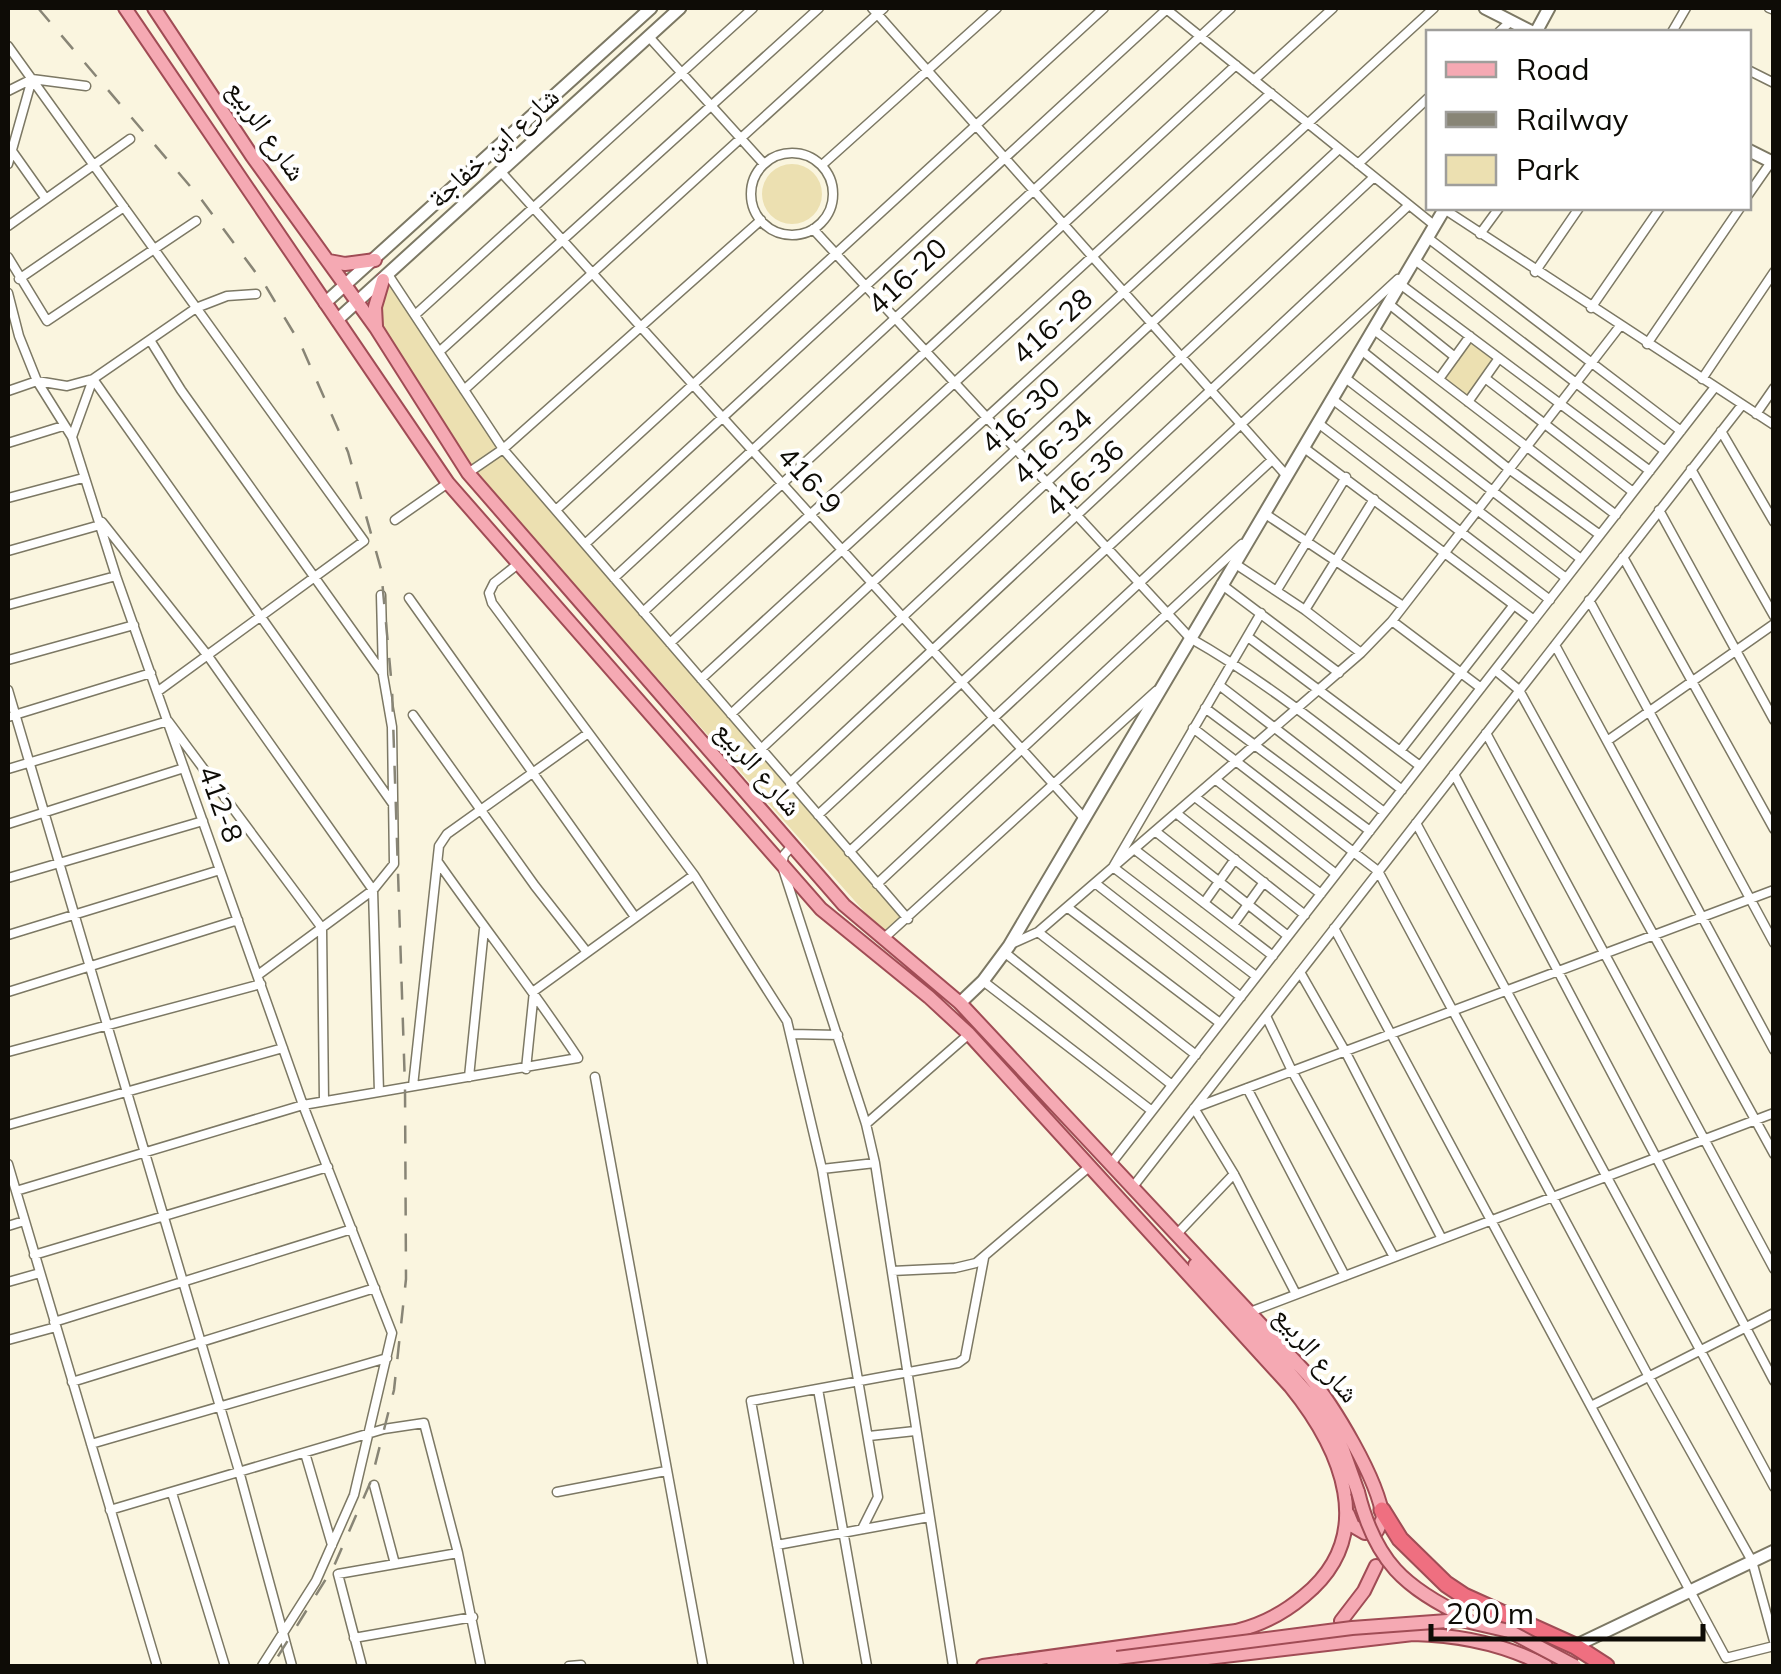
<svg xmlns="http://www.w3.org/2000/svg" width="1781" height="1674" font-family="Mulish,'Noto Naskh Arabic',sans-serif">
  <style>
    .green { fill: #ece0b1 }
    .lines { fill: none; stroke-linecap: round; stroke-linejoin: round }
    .street-casing { stroke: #7c7864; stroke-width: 11 }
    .secondary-casing { stroke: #7c7864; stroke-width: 15 }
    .primary-casing { stroke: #a04c55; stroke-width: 16 }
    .highway-casing { stroke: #a04c55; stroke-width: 19 }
    .street { stroke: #fff; stroke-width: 8 }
    .secondary { stroke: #fff; stroke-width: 11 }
    .primary { stroke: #f5a9b3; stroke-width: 12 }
    .highway { stroke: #ef6f80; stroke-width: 15 }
    .rail { stroke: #888576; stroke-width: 2.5; stroke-dasharray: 18 18; stroke-linecap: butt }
    .primary-bridge-casing { stroke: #a04c55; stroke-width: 16; stroke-linecap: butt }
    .primary-bridge { stroke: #f5a9b3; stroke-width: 12 }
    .labels { text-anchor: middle; stroke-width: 8; stroke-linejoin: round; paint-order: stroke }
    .street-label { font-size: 28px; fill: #0e0c06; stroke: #fff }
  </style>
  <rect width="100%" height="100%" fill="#faf5df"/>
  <path class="green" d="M762 194a30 30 0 1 1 60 0a30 30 0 1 1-60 0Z
    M 388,279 L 497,446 L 905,919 L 885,935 L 470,467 L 380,327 L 380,293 Z
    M 1471,339 L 1496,359 L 1468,399 L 1441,379 Z"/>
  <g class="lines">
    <defs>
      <path id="street" d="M 872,8 L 1286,475
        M 1165,8 L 1434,225
        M 1769,8 L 1774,10
        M 1499,32 L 1511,21
        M 1672,32 L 1686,8
        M 650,38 L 764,164
        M 8,46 L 364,541 L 157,692
        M 1748,70 L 1774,83
        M 1254,80 L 1333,8
        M 8,91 L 32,79 L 86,86
        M 12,151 L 46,199
        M751 194a41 41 0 1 1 82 0a41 41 0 1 1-82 0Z
        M 8,164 L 32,79
        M 1358,164 L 1428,98
        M 822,165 L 997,8
        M 502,173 L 1084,818
        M 1748,195 L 1771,162
        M 1444,209 L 1774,425
        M 8,226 L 130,139
        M 813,229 L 1190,638 C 1266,681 1333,736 1402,790
        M 1480,234 L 1499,208
        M 1428,238 L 1681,431
        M 8,257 L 47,321 L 196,221
        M 1415,260 L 1665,451
        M 1535,272 L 1579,208
        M 389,276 L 503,449 L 908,919
        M 19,279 L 124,207
        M 1400,284 L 1650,471
        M 8,293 L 19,336 L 37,381 L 72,437 L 116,576 L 303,1105 L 392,1333 L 354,1495 L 316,1581 L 262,1666
        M 1389,304 L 1455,357
        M 1591,308 L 1660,208
        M 415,315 L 753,8
        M 1373,329 L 1616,515
        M 150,340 L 181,390 L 382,672
        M 1647,344 L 1740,208
        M 1361,350 L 1509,469 L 1600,535
        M 439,352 L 819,8
        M 1344,377 L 1581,559
        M 1485,378 L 1633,492
        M 1439,379 L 1470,336
        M 1702,379 L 1774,272
        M 464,390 L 884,8
        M 8,391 L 37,381 L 67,386 L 93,379 L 393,804
        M 1332,399 L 1566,578
        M 1468,402 L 1499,358
        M 1756,414 L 1774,388
        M 1318,423 L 1550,600
        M 1721,431 L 1774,522
        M 72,437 L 93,379 L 196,308 L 227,296 L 256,294
        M 8,443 L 63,426
        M 1303,447 L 1534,620
        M 1691,469 L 1774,616
        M 468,473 L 503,449 L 761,220
        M 8,498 L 83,478
        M 556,510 L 1104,8
        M 1659,510 L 1774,720
        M 1264,513 L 1403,606
        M 395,520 L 448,483
        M 102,522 L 208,656 L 373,890 L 379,1092
        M 585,544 L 1168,8
        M 8,551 L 100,525
        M 1623,557 L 1774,829
        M 1234,563 L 1305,610 L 1361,653
        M 518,564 L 494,583 L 489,593 L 492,603 L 694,875 L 787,1021 L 822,1169 L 878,1497 L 862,1529
        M 614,578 L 1231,8
        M 1221,584 L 1339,673
        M 1277,590 L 1346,477
        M 409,598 L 635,917
        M 1589,600 L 1774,943
        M 8,605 L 116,576
        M 1305,610 L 1374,499
        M 643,612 L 1236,65
        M 1392,621 L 1481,688
        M 1248,637 L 1420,766
        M 670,643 L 1271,93
        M 1555,645 L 1774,1050
        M 8,660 L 134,625
        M 1495,670 L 1519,690 L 1774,1154
        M 701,679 L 1434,8
        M 1219,685 L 1384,812
        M 8,690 L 239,1471 L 292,1666
        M 1205,708 L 1370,831
        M 731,714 L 1339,149
        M 413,715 L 535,886 L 586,951
        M 8,717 L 151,673
        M 1193,728 L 1378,871 L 1649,1377 L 1752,1561 L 1774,1641
        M 1486,733 L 1774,1269
        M 1607,741 L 1774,624
        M 761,749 L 1374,177
        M 1400,751 L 1513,606
        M 8,769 L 168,721 L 322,928 L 324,1101
        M 1454,774 L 1774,1381
        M 1215,779 L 1336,874
        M 790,783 L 1409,205
        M 1195,797 L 1321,894
        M 1176,813 L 1305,915
        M 818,815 L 1398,279
        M 1416,823 L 1774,1487
        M 8,824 L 184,768
        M 1155,831 L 1288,936
        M 793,845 L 784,855 L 782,866 L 866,1124 L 875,1163 L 953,1666
        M 1134,849 L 1273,956
        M 849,852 L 1272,460
        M 8,878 L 203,821
        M 1095,883 L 1241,997
        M 877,884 L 1242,544
        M 1204,903 L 1235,859
        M 1067,907 L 1220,1023
        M 1233,925 L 1264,882
        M 1334,928 L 1726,1658 L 1774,1646
        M 1038,932 L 1196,1055
        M 8,935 L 220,870
        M 883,939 L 1156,691
        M 1009,945 L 1038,932 L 1361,653 L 1392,621 L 1620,326
        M 1004,952 L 1172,1085
        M 1300,972 L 1345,1051 L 1442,1239
        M 258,975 L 373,890 L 394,864 L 392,727 L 383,675 L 381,595
        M 1256,976 L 1113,867 L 1261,613
        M 983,981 L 1152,1111
        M 8,992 L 238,920
        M 1266,1016 L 1292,1071 L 1394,1257
        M 791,1034 L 838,1035
        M 8,1052 L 261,984
        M 526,1069 L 534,991 L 694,875
        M 469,1077 L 484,929
        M 595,1077 L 703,1666
        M 413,1086 L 439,846 L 447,834 L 587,734
        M 1247,1088 L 1345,1276
        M 866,1124 L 969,1034
        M 8,1125 L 283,1048
        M 8,1164 L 157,1666
        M 1110,1165 L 1715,387
        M 822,1169 L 875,1163
        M 1132,1188 L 1742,405
        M 16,1191 L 303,1105 L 578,1058 C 534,991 484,928 438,862
        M 8,1226 L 24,1221
        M 1176,1235 L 1234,1174
        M 34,1255 L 328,1167
        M 892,1271 L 955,1268 L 976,1263 L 1089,1167
        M 8,1282 L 40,1273
        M 1296,1294 L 1234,1174 L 1194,1108 L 1774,890
        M 1250,1312 L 1774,1113
        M 54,1322 L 352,1229
        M 8,1340 L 56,1327
        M 72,1382 L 375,1288
        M 818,1389 L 867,1666
        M 1593,1405 L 1774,1313
        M 869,1436 L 915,1431
        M 91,1444 L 387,1358
        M 305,1453 L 332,1545
        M 374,1485 L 395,1564
        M 557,1492 L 666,1471
        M 172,1493 L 225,1666
        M 110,1510 L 384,1429 L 424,1423 L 458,1553 L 481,1666
        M 777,1545 L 929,1517
        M 354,1638 L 473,1617
        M 362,1666 L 338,1574 L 458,1553
        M 569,1666 L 581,1665
        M 799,1666 L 751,1401 L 958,1363 L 965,1358 L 984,1258"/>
      <path id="secondary" d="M 1485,8 L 1532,32
        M 1536,32 L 1549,8
        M 1748,150 L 1774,163
        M 325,303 L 651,8
        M 337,320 L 680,8
        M 960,1003 L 983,981 L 1009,946 L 1445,208
        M 1575,1646 L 1774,1551"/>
      <path id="primary" d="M 125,8 L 448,483 L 821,909 L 929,997 L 969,1034 L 1290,1386 C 1341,1449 1379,1535 1304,1596 C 1284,1613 1261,1625 1236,1631 L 983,1666
        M 154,8 L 252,156 L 376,328 L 468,473 L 844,905 L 960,1003 L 1308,1375 C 1334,1406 1378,1479 1383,1518 L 1377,1531
        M 329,261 L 345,264 L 375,260
        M 376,326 L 375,307 L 383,280
        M 1195,1265 L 1323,1411 L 1343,1450 L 1358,1492
        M 1348,1514 L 1353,1526 L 1365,1533
        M 1341,1621 L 1364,1591 L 1376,1566
        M 1053,1666 L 1117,1658
        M 1139,1666 L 1413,1634 C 1460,1635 1504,1644 1546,1666"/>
      <path id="highway" d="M 1382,1510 L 1400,1539 L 1446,1584 L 1464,1596 L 1575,1646 L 1606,1666"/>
    </defs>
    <use href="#street" class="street-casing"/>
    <use href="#secondary" class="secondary-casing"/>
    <use href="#primary" class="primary-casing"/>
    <use href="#highway" class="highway-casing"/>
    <use href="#street" class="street"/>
    <use href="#secondary" class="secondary"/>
    <use href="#primary" class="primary"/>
    <use href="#highway" class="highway"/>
    <path class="rail" d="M 38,8 L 201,199 L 265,285 L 301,345 L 348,452 L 381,569 L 392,688 L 405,1087 L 406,1279 L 394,1390 L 371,1481 L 334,1566 L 272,1666"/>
    <defs>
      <path id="primary-bridge" d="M 1358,1492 C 1375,1561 1404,1588 1468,1618
        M 1117,1658 L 1352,1628 L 1461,1620 L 1509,1631 L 1575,1666"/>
    </defs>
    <use href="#primary-bridge" class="primary-bridge-casing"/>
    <use href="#primary-bridge" class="primary-bridge"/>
  </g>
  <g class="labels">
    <g class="street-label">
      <text transform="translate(267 130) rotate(55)" y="10">شارع الربيع</text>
      <text transform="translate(493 147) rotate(-42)" y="10">شارع ابن خفاجة</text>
      <text transform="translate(907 276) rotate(-43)" y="10">416-20</text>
      <text transform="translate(1052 326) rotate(-42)" y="10">416-28</text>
      <text transform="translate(1020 415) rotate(-43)" y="10">416-30</text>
      <text transform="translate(1052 446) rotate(-43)" y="10">416-34</text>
      <text transform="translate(1084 478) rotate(-43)" y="10">416-36</text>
      <text transform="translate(810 480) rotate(48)" y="10">416-9</text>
      <text transform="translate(759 768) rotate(49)" y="10">شارع الربيع</text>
      <text transform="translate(221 804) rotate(70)" y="10">412-8</text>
      <text transform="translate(1317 1354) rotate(50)" y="10">شارع الربيع</text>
    </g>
  </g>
  <rect width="1781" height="1674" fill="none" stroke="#0e0c06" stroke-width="20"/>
  <rect x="1426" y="30" width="325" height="180" fill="#ffffff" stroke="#9f9e9b" stroke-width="2.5"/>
  <rect x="1446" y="62" width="50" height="15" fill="#f5a9b3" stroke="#9f9e9b" stroke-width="2.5"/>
  <text x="1516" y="80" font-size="30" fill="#0e0c06">Road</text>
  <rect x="1446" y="112" width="50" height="15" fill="#888576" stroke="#9f9e9b" stroke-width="2.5"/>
  <text x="1516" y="130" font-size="30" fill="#0e0c06">Railway</text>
  <rect x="1446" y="155" width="50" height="30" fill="#ece0b1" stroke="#9f9e9b" stroke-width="2.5"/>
  <text x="1516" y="180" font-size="30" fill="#0e0c06">Park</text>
  <path d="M1431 1624v15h272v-15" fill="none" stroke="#0e0c06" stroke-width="5"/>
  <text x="1446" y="1624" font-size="30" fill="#0e0c06" stroke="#ffffff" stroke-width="8" paint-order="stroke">200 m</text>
</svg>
